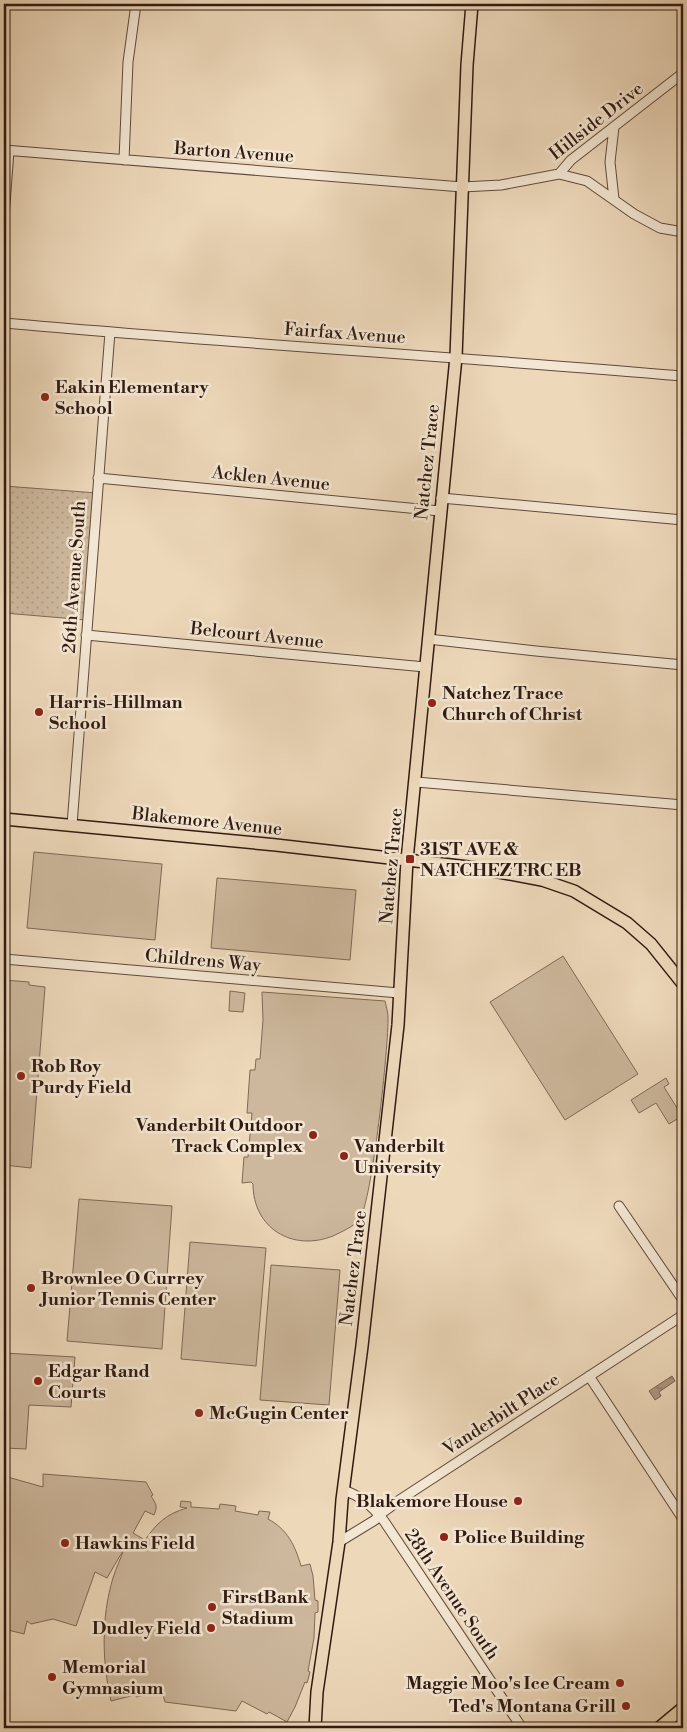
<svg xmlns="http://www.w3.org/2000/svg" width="687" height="1732" font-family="'Libre Bodoni',serif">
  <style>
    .park { fill: url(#park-dots); stroke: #7f6957 }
    .garden { fill: #cdb89d; stroke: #7f6957 }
    .water { fill: url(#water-ripples); stroke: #7b6554 }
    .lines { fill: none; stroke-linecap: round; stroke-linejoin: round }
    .minor-casing { stroke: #604a3b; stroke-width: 11 }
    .major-casing { stroke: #311a11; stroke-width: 14 }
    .minor { stroke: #f3e6d2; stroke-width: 9 }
    .major { stroke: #edd8ba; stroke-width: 11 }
    .poi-dot { fill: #8f2418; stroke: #f3e6d2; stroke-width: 2 }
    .labels { text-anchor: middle; stroke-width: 5; stroke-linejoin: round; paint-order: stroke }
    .street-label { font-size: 18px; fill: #311a11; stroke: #f3e6d2 }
    .poi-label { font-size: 18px; font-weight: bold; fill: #311a11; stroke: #f3e6d2; text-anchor: start }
  </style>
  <defs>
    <pattern id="park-dots" width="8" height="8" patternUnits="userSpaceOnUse" patternTransform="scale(1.25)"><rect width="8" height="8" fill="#cdb89d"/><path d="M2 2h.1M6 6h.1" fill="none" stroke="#b09e86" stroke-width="1.8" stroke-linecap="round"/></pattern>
    <pattern id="water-ripples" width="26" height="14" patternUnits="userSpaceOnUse" patternTransform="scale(1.25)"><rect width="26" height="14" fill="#ad9781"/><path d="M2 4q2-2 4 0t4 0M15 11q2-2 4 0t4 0" fill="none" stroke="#8d7a68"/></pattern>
  </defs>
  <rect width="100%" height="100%" fill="#edd8ba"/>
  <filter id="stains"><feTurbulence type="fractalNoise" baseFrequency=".004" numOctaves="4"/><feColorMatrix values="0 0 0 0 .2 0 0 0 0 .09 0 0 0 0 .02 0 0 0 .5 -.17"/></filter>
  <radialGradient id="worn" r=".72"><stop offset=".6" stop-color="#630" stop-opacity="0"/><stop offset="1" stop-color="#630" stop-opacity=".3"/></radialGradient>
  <path class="park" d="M 4,472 L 4,486 L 97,493 L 87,620 L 4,613 Z"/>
  <path class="garden" d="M 34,852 L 162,864 L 155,940 L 27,928 Z
    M 217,878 L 356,890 L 350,960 L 211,948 Z
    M 563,956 L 638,1074 L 565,1120 L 490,1002 Z
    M 4,980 L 29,982 L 29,985 L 45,987 L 31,1168 L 4,1165 Z
    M 230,991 L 245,993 L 243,1012 L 229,1011 Z
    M 262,992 L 385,1001 C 386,1006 388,1012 388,1017 C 389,1043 372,1205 359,1220 C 353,1227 341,1232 333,1236 C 292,1252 253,1228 253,1184 L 251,1182 L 242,1183 L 244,1157 L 248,1157 L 252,1113 L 247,1113 L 250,1070 L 255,1070 L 256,1059 L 260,1059 L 263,1020 Z
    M 666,1078 L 669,1084 L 664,1087 L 682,1116 L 669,1124 L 656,1103 L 639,1113 L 631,1100 Z
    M 79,1199 L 172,1206 L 162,1349 L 67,1341 Z
    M 190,1242 L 266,1248 L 256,1366 L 181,1359 Z
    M 271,1265 L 340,1270 L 329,1405 L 260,1400 Z
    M 4,1353 L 75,1357 L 71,1407 L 29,1405 L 26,1449 L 4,1448 Z
    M 43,1474 L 146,1482 L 153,1495 L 151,1496 C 156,1504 158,1506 154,1515 L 145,1511 L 133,1533 L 145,1540 C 157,1523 166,1514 187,1508 L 180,1507 L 181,1501 L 191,1502 L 191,1507 L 219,1509 L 220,1504 L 236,1506 L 235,1511 L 258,1515 L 259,1511 L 270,1512 L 268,1519 C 287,1529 295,1545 301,1566 L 310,1564 L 313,1576 L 315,1600 L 318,1601 L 318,1612 L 315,1613 L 314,1638 L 308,1671 L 310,1672 L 307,1683 L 305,1682 L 295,1707 L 287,1722 L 269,1712 L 267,1714 L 242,1701 L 236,1711 L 165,1702 L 162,1691 L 136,1697 L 135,1695 L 111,1701 C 102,1661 101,1618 113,1578 C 116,1568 121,1558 124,1549 L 107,1578 L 95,1572 L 76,1626 L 53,1619 L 31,1624 L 27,1621 L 24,1634 L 4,1629 L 4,1476 L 43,1487 Z"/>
  <path class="water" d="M 672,1376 L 675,1381 L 659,1392 L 661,1396 L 655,1400 L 649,1391 Z"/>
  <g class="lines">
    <defs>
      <path id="minor" d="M 4,150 L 462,187 L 501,185 L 559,174 L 571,160 L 683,73
        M 124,160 L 128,62 L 136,4
        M 559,174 L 587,181 L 634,214 L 660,228 L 683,232
        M 614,199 L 610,162 L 614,127
        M 4,217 L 9,151
        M 4,323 C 230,343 457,357 683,376
        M 98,478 L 440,511
        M 441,498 L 683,520
        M 86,635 L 425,667
        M 428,639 L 536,651 L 683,665
        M 416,782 L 683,805
        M 72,825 L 110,332
        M 4,959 L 399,993
        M 619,1206 L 683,1300
        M 589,1376 L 683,1519
        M 343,1490 C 359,1495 374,1508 384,1521 L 522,1728
        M 339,1542 L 375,1520 L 379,1515 L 401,1499 L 683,1315"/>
      <path id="major" d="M 4,819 L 276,845 L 477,868 L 542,880 L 574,891 L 627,923 L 651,944 L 683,984
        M 315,1728 L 317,1692 L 339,1542 L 342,1500 L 362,1346 L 398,1025 L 407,860 L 456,357 L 467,65 L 472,4
        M 659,1728 L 683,1708"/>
    </defs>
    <use href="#minor" class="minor-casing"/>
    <use href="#major" class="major-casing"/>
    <use href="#minor" class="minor"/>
    <use href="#major" class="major"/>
  </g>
  <g class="poi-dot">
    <circle cx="45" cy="397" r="5"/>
    <circle cx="432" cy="703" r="5"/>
    <circle cx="39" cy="712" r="5"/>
    <rect x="405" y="854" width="10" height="10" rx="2.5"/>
    <circle cx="21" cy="1076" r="5"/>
    <circle cx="313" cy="1135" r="5"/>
    <circle cx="344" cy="1156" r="5"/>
    <circle cx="31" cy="1288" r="5"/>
    <circle cx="38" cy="1381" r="5"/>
    <circle cx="199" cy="1413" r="5"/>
    <circle cx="518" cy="1501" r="5"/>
    <circle cx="444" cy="1537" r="5"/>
    <circle cx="65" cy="1543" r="5"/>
    <circle cx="212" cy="1607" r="5"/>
    <circle cx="211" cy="1628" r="5"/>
    <circle cx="52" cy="1677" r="5"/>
    <circle cx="620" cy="1683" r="5"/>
    <circle cx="626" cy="1706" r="5"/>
  </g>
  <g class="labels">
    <g class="street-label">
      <text transform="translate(596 121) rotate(-38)" y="6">Hillside Drive</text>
      <text transform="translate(234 152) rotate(4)" y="6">Barton Avenue</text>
      <text transform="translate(345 333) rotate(4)" y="6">Fairfax Avenue</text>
      <text transform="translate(427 462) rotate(-84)" y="6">Natchez Trace</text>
      <text transform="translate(271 478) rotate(6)" y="6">Acklen Avenue</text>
      <text transform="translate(74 577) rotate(-86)" y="6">26th Avenue South</text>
      <text transform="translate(257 635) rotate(6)" y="6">Belcourt Avenue</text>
      <text transform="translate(207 821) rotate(6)" y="6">Blakemore Avenue</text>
      <text transform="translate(391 866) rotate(-85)" y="6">Natchez Trace</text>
      <text transform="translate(203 960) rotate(5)" y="6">Childrens Way</text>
      <text transform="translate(353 1268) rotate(-83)" y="6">Natchez Trace</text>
      <text transform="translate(501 1414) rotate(-33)" y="6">Vanderbilt Place</text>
      <text transform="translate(452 1594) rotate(56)" y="6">28th Avenue South</text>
    </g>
    <g class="poi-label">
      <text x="55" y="393">Eakin Elementary<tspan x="55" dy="21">School</tspan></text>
      <text x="442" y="699">Natchez Trace<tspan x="442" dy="21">Church of Christ</tspan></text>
      <text x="49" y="708">Harris-Hillman<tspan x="49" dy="21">School</tspan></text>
      <text x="420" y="855">31ST AVE &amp;<tspan x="420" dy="21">NATCHEZ TRC EB</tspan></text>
      <text x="31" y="1072">Rob Roy<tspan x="31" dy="21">Purdy Field</tspan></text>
      <text x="303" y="1131" text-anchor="end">Vanderbilt Outdoor<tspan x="303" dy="21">Track Complex</tspan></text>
      <text x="354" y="1152">Vanderbilt<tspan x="354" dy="21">University</tspan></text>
      <text x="41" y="1284">Brownlee O Currey<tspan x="41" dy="21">Junior Tennis Center</tspan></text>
      <text x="48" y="1377">Edgar Rand<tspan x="48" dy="21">Courts</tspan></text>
      <text x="209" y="1419">McGugin Center</text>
      <text x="508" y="1507" text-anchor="end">Blakemore House</text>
      <text x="454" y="1543">Police Building</text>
      <text x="75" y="1549">Hawkins Field</text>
      <text x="222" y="1603">FirstBank<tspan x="222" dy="21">Stadium</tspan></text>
      <text x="201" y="1634" text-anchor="end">Dudley Field</text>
      <text x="62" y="1673">Memorial<tspan x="62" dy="21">Gymnasium</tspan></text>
      <text x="610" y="1689" text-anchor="end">Maggie Moo's Ice Cream</text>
      <text x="616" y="1712" text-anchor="end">Ted's Montana Grill</text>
    </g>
  </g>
  <rect width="687" height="1732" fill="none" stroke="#edd8ba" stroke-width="20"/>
  <rect x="5" y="5" width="677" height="1722" fill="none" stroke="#311a11" stroke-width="2.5"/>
  <rect x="10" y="10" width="667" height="1712" fill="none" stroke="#311a11"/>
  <rect width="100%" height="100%" filter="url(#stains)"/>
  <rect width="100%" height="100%" fill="url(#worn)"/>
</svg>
